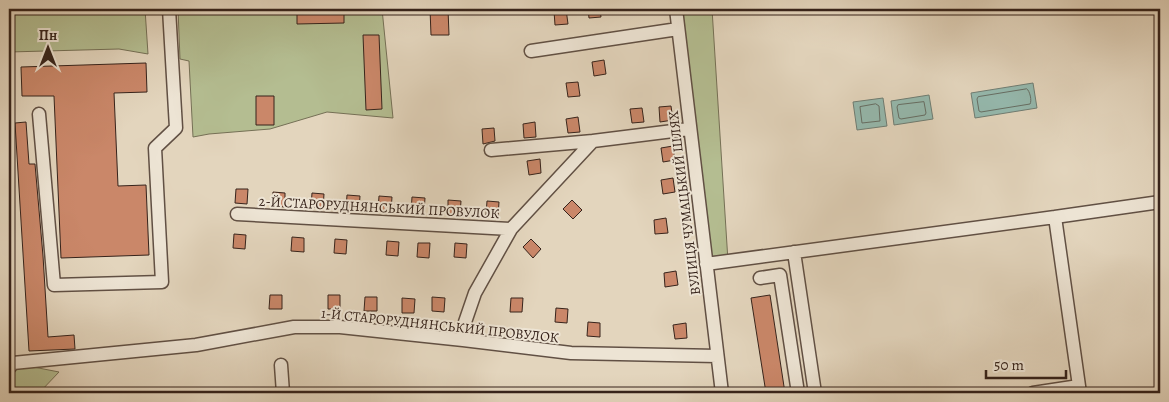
<svg xmlns="http://www.w3.org/2000/svg" width="1169" height="402" font-family="Alegreya,serif">
  <style>
    .green { fill: #b4bd91; stroke: #757056 }
    .water { fill: #95b9ae; stroke: #6f7d73 }
    .lines { fill: none; stroke-linecap: round; stroke-linejoin: round }
    .shore { stroke: #666e64; stroke-width: 1 }
    .building { fill: #ca8769; stroke: #36231b }
    .minor-casing { stroke: #615044; stroke-width: 15 }
    .minor { stroke: #ede4d4; stroke-width: 12 }
    .labels { text-anchor: middle; stroke-width: 4; stroke-linejoin: round; paint-order: stroke }
    .street-label { font-size: 14px; fill: #36231b; stroke: #ede4d4 }
  </style>
  <rect width="100%" height="100%" fill="#e3d5bd"/>
  <filter id="stains"><feTurbulence type="fractalNoise" baseFrequency=".004" numOctaves="4"/><feColorMatrix values="0 0 0 0 .2 0 0 0 0 .09 0 0 0 0 .02 0 0 0 .5 -.17"/></filter>
  <radialGradient id="worn" r=".72"><stop offset=".6" stop-color="#630" stop-opacity="0"/><stop offset="1" stop-color="#630" stop-opacity=".3"/></radialGradient>
  <path class="green" d="M 9,9 L 145,9 L 148,54 L 119,49 L 9,52 Z
    M 178,9 L 382,9 L 393,118 L 327,112 L 270,129 L 209,134 L 193,137 L 189,61 L 180,59 Z
    M 676,9 L 712,9 L 728,261 L 706,264 Z
    M 9,250 L 13,363 L 59,372 L 39,393 L 9,393 Z"/>
  <path class="water" d="M 1033,83 L 1037,108 L 975,118 L 971,93 Z
    M 929,95 L 933,119 L 894,125 L 891,101 Z
    M 883,98 L 887,126 L 857,130 L 853,102 Z"/>
  <g class="lines">
    <path class="shore" d="M 1027,89 C 1030,91 1032,101 1030,104 L 981,112 L 979,111 L 977,99 L 978,97 Z
      M 924,102 L 926,113 L 925,115 L 901,119 L 899,118 L 897,107 L 898,105 Z
      M 876,104 L 879,106 L 880,121 L 862,123 L 860,107 Z"/>
  </g>
  <path class="building" d="M 297,9 L 344,9 L 344,23 L 297,24 Z
    M 430,9 L 448,9 L 449,35 L 431,35 Z
    M 566,9 L 568,24 L 555,25 L 554,11 Z
    M 588,9 L 600,9 L 601,17 L 589,18 Z
    M 363,35 L 379,35 L 382,109 L 366,110 Z
    M 604,60 L 606,74 L 594,76 L 592,62 Z
    M 146,63 L 147,92 L 114,93 L 118,186 L 146,185 L 149,255 L 61,258 L 54,96 L 22,96 L 21,67 Z
    M 578,82 L 580,96 L 568,97 L 566,83 Z
    M 256,96 L 274,96 L 274,125 L 256,125 Z
    M 671,106 L 673,120 L 660,122 L 659,107 Z
    M 642,108 L 644,122 L 632,123 L 630,109 Z
    M 578,117 L 580,132 L 568,133 L 566,119 Z
    M 26,122 L 29,164 L 35,164 L 43,256 L 48,337 L 74,335 L 75,349 L 29,351 L 15,123 Z
    M 535,122 L 536,137 L 524,138 L 523,124 Z
    M 494,128 L 495,141 L 483,144 L 482,129 Z
    M 673,146 L 675,160 L 663,162 L 661,148 Z
    M 540,159 L 541,173 L 529,175 L 527,161 Z
    M 673,178 L 675,192 L 663,194 L 661,180 Z
    M 236,189 L 248,189 L 247,204 L 235,203 Z
    M 273,192 L 285,193 L 285,207 L 272,206 Z
    M 312,193 L 324,194 L 323,208 L 311,207 Z
    M 347,195 L 360,196 L 359,210 L 346,209 Z
    M 379,196 L 392,197 L 391,211 L 378,210 Z
    M 412,197 L 425,198 L 424,212 L 411,212 Z
    M 448,200 L 461,201 L 460,215 L 448,214 Z
    M 572,200 L 582,210 L 573,219 L 563,209 Z
    M 487,201 L 499,202 L 498,216 L 486,215 Z
    M 666,218 L 668,233 L 655,234 L 654,220 Z
    M 234,234 L 246,235 L 245,249 L 233,248 Z
    M 292,237 L 304,238 L 304,252 L 291,251 Z
    M 335,239 L 347,240 L 346,254 L 334,253 Z
    M 531,239 L 541,249 L 533,258 L 523,247 Z
    M 387,241 L 399,242 L 398,256 L 386,255 Z
    M 418,243 L 430,243 L 429,258 L 417,257 Z
    M 455,243 L 467,244 L 466,258 L 454,257 Z
    M 676,271 L 678,285 L 665,287 L 664,273 Z
    M 270,295 L 282,295 L 282,309 L 269,309 Z
    M 328,295 L 340,295 L 340,309 L 328,309 Z
    M 770,295 L 785,393 L 766,393 L 751,298 Z
    M 365,297 L 377,297 L 377,311 L 364,311 Z
    M 432,297 L 445,298 L 444,312 L 432,311 Z
    M 402,298 L 415,299 L 414,313 L 402,313 Z
    M 511,298 L 523,298 L 522,312 L 510,312 Z
    M 556,308 L 568,309 L 567,323 L 555,322 Z
    M 588,322 L 600,323 L 600,337 L 587,336 Z
    M 686,323 L 687,338 L 675,339 L 673,325 Z"/>
  <g class="lines">
    <defs>
      <path id="minor" d="M 676,9 L 722,393
        M 531,51 L 678,29
        M 39,114 L 54,285 L 162,282 L 155,148 L 176,128 L 169,9
        M 491,150 L 593,141
        M 237,214 L 511,229 L 593,141 L 689,129
        M 1055,217 L 1160,202
        M 794,252 L 815,393
        M 706,264 L 1055,217 L 1080,393
        M 760,278 L 780,275 L 798,393
        M 463,340 L 464,325 L 475,293 L 511,229
        M 281,365 L 283,393
        M 9,368 L 13,363 L 196,345 L 294,327 L 340,327 L 463,340 L 571,353 L 717,356
        M 1033,393 L 1079,386"/>
    </defs>
    <use href="#minor" class="minor-casing"/>
    <use href="#minor" class="minor"/>
  </g>
  <g class="labels">
    <g class="street-label">
      <text transform="translate(684 203) rotate(-97)" y="5">ВУЛИЦЯ ЧУМАЦЬКИЙ ШЛЯХ</text>
      <text transform="translate(379 207) rotate(3)" y="5">2-Й СТАРОРУДНЯНСЬКИЙ ПРОВУЛОК</text>
      <text transform="translate(440 325) rotate(6)" y="5">1-Й СТАРОРУДНЯНСЬКИЙ ПРОВУЛОК</text>
    </g>
  </g>
  <rect width="1169" height="402" fill="none" stroke="#e3d5bd" stroke-width="30"/>
  <rect x="10" y="10" width="1149" height="382" fill="none" stroke="#36231b" stroke-width="2.5"/>
  <rect x="15" y="15" width="1139" height="372" fill="none" stroke="#36231b"/>
  <g transform="translate(48 48)" stroke="#ede4d4" stroke-width="4" paint-order="stroke">
  <path d="M0-4L9 19L0 12L-9 19Z" fill="#36231b"/>
  <text y="-8" font-size="14" font-weight="bold" text-anchor="middle" fill="#36231b">Пн</text>
  </g>
  <path d="M986 370v8h80v-8" fill="none" stroke="#36231b" stroke-width="2.5"/>
  <text x="994" y="370" font-size="15" fill="#36231b" stroke="#ede4d4" stroke-width="4" paint-order="stroke">50 m</text>
  <rect width="100%" height="100%" filter="url(#stains)"/>
  <rect width="100%" height="100%" fill="url(#worn)"/>
</svg>
